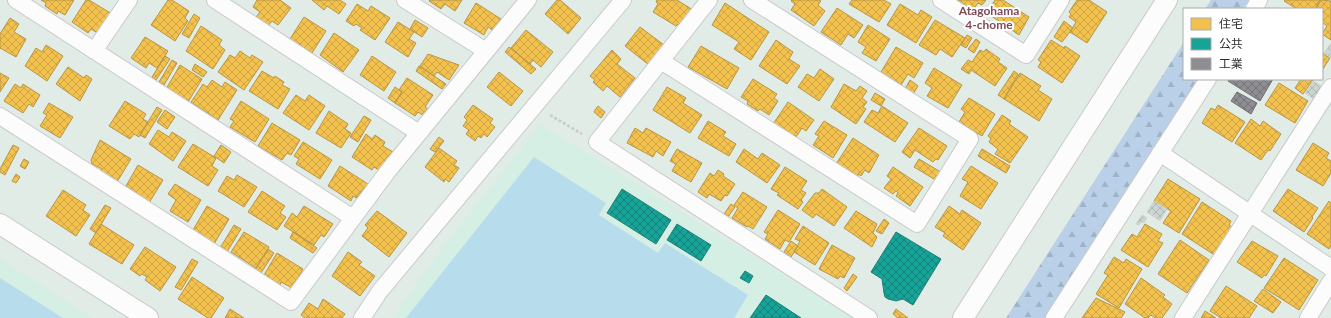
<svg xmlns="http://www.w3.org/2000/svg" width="1331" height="318" font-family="Lato,'Noto Sans JP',sans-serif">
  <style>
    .education { fill: #d6efe4 }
    .forest { fill: url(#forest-firs) }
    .pitch { fill: #b7ddec }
    .homes { fill: url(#homes-cross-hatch); stroke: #b79544 }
    .public { fill: url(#public-cross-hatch); stroke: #1e8078 }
    .industry { fill: url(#industry-cross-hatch); stroke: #707074 }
    .building { fill: url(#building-cross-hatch); stroke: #ced7d3 }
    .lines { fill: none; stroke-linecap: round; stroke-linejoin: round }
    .minor-casing { stroke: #c8c9c8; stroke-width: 18 }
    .tertiary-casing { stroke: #c8c9c8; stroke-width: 22 }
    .path { stroke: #c9cac9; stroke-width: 2.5; stroke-dasharray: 3 2; stroke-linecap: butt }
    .minor { stroke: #fbfcfb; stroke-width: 16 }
    .tertiary { stroke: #fbfcfb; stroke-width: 20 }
    .labels { text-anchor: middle; stroke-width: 4; stroke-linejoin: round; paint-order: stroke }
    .neighbourhood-label { font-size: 12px; font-weight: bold; fill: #814a58; stroke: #fff }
  </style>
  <defs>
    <pattern id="forest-firs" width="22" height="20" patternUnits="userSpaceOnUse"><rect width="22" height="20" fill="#b9d0e8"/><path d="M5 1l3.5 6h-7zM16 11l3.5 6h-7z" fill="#9fb3c7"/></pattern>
    <pattern id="homes-cross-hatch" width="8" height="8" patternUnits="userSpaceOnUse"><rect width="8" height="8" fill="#f2c14e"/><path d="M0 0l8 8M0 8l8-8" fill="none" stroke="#d0a644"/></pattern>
    <pattern id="public-cross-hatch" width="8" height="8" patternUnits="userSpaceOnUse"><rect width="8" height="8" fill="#17a398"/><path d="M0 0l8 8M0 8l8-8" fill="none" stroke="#15857c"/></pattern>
    <pattern id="industry-cross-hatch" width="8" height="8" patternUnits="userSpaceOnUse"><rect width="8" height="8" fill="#8d8d92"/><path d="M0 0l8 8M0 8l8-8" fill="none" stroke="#747478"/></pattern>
    <pattern id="building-cross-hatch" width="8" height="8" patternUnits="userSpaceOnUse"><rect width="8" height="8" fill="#cdd5d1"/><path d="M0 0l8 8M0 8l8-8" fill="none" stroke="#b0b7b4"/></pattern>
  </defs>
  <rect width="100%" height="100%" fill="#e2ece7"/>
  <path class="education" d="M 540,124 L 854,318 L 393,318 L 434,258 Z
    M 0,258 L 93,318 L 0,318 Z"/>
  <path class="forest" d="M 1211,0 L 1249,0 L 1243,9 L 1205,9 Z
    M 1184,42 L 1184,79 L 1199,79 L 1046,318 L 1006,318 Z"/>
  <path class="pitch" d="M 534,157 L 606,203 L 599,215 L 658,253 L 665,243 L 748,295 L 734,318 L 406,318 Z
    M 0,278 L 63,318 L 0,318 Z"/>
  <path class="homes" d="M 41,0 L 74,0 L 65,15 L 58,11 L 57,14 L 45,6 L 46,3 Z
    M 86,0 L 89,0 L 112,14 L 99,34 L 91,29 L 88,33 L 72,22 Z
    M 168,0 L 172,0 L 189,11 L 185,18 L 188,21 L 175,41 L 151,25 Z
    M 257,0 L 280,0 L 291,8 L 278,25 L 272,21 L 268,26 L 256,17 L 260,12 L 253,7 Z
    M 312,0 L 340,0 L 346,4 L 339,14 L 327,6 L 324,10 Z
    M 430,0 L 462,0 L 455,11 L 445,4 L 441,9 L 429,1 Z
    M 557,0 L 560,0 L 581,18 L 568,34 L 545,14 Z
    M 657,0 L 677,0 L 693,10 L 682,26 L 678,24 L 676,26 L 653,12 L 658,4 L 656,2 Z
    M 792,0 L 819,0 L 821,1 L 818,5 L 825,11 L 814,26 L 791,10 L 795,4 L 791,1 Z
    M 852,0 L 884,0 L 891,4 L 879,22 L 849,4 Z
    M 957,0 L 986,0 L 982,5 L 978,3 L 973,10 Z
    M 995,0 L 1003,0 L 1029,17 L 1019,35 L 987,13 Z
    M 1077,0 L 1089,0 L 1107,12 L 1087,43 L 1070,32 L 1076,22 L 1069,17 L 1071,14 L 1069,12 Z
    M 1285,0 L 1320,0 L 1315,9 L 1297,9 L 1284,1 Z
    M 1321,0 L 1331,1 L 1331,40 L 1322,34 L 1327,26 L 1322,22 L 1322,9 L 1316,9 Z
    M 476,3 L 501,19 L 494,31 L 488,27 L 484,35 L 464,23 Z
    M 725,3 L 769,32 L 751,60 L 734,49 L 739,42 L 712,25 Z
    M 357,4 L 368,11 L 371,6 L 390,18 L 375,40 L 360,30 L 362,28 L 356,24 L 354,26 L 346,21 Z
    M 900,4 L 918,15 L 921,10 L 932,17 L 916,43 L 887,25 Z
    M 837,8 L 863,25 L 854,38 L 848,34 L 841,45 L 821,32 Z
    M 194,14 L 200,18 L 189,38 L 182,34 Z
    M 304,17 L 326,31 L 312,53 L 290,39 Z
    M 10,18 L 19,24 L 14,32 L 26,39 L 16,57 L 0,48 L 0,34 Z
    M 415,20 L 428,28 L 422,37 L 410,29 Z
    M 935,20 L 965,38 L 952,57 L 940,49 L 936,55 L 919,45 Z
    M 1064,21 L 1073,28 L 1062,42 L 1054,37 Z
    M 398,22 L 414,32 L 409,39 L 416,43 L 408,57 L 385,42 Z
    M 868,25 L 890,39 L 876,61 L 862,53 L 866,47 L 858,42 Z
    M 201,26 L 222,40 L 219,45 L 225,50 L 213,69 L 186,51 Z
    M 640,27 L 664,45 L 649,65 L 625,46 Z
    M 526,30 L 553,52 L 541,67 L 533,60 L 530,64 L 511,48 Z
    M 334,33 L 359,50 L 343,72 L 320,55 Z
    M 967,35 L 972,38 L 966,48 L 961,45 Z
    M 145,37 L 168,51 L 157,68 L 149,63 L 146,68 L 131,58 Z
    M 976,39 L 980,42 L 974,53 L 968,49 Z
    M 776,40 L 793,52 L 789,59 L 800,66 L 787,84 L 759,66 Z
    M 1051,40 L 1064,48 L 1065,46 L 1080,56 L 1062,83 L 1038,67 L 1041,62 L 1038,60 Z
    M 46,45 L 63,56 L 47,81 L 25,66 L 36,48 L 42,52 Z
    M 701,46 L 739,68 L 727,89 L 688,67 Z
    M 509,47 L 536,69 L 531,74 L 505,52 Z
    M 896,47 L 923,63 L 914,78 L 908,74 L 901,85 L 881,72 Z
    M 986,49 L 1000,59 L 998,62 L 1007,68 L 995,86 L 971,70 L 969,74 L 961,69 L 968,60 L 972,62 L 980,50 L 984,52 Z
    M 612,50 L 621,59 L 617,64 L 635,78 L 620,97 L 607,86 L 603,91 L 593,82 L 595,80 L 590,76 Z
    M 240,51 L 250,58 L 252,55 L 263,62 L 244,90 L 218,72 L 230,55 L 235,58 Z
    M 1322,53 L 1330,58 L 1323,69 L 1322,68 Z
    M 428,54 L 459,65 L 449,80 L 437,72 L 434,76 L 420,66 Z
    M 165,56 L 170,59 L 156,80 L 152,77 Z
    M 372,56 L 396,72 L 384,91 L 360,75 Z
    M 172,60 L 177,63 L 164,85 L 159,82 Z
    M 195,64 L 207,72 L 203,77 L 192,70 Z
    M 180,65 L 202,79 L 188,102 L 166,89 Z
    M 419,66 L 446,84 L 442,89 L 416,71 Z
    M 68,67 L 84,78 L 86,75 L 92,79 L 80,101 L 56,84 Z
    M 934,68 L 962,85 L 948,108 L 927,96 L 932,88 L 925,83 Z
    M 820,69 L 834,79 L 819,101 L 798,87 L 807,74 L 814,78 Z
    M 262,71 L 274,78 L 275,76 L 284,82 L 282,85 L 290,89 L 278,109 L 249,91 Z
    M 1014,71 L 1018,74 L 1004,99 L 998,95 Z
    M 499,72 L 523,91 L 511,106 L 487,87 Z
    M 0,73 L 9,78 L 0,92 Z
    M 1020,73 L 1041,86 L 1038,90 L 1052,99 L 1039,121 L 1004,99 Z
    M 407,78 L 433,95 L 425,107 L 428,109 L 424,116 L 418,112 L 415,116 L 395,103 L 402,92 L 399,90 Z
    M 753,79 L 777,94 L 774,98 L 778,101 L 769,115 L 760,109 L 758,111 L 747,104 L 748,101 L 741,97 Z
    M 1301,79 L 1313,80 L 1303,94 L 1295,88 Z
    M 212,80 L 222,87 L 225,82 L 237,90 L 218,120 L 191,102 L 203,84 L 207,87 Z
    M 910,80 L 918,86 L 913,94 L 905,89 Z
    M 1279,83 L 1308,101 L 1295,123 L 1265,105 Z
    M 15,84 L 21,88 L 23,84 L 40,95 L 33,107 L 29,104 L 23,113 L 4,101 Z
    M 844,84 L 856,91 L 860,86 L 867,91 L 862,98 L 867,102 L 863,107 L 866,109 L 856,124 L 831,107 Z
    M 395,87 L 402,92 L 395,103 L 388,98 Z
    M 667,87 L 686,98 L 683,103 L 702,115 L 690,133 L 653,110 Z
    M 875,93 L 885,99 L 881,106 L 871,100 Z
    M 296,95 L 305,101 L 309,95 L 325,106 L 309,130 L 283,113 Z
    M 969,98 L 995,114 L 982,136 L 959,122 L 965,112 L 961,109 Z
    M 125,101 L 146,114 L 143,119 L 148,122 L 139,137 L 134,134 L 130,139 L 109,126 Z
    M 241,101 L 269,119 L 255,142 L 230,127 L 234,121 L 230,119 Z
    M 788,102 L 814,120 L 806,131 L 802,128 L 796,137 L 795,135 L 793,137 L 773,124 Z
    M 49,103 L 73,117 L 60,138 L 40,126 L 47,115 L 43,113 Z
    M 473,105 L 493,119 L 490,123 L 495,127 L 487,137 L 484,134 L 481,138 L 478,136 L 475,141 L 466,134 L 469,130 L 463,126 L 467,120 L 464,117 Z
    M 1218,105 L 1245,122 L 1232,142 L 1202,123 L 1211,108 L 1215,110 Z
    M 598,106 L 605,112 L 601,118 L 594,112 L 595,110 Z
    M 882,106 L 908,123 L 895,142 L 864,122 L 872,110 L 878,113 Z
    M 157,107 L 162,110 L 145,138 L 140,135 Z
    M 165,110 L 175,117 L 167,129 L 157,122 Z
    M 329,111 L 348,124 L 345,129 L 351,133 L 341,148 L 316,133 Z
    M 1002,115 L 1011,121 L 1009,124 L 1028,137 L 1010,163 L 995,154 L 998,149 L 989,142 L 991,139 L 988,136 Z
    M 364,116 L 371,120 L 358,142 L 350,137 Z
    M 1251,119 L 1260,126 L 1263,121 L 1281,134 L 1270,151 L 1268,150 L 1261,160 L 1235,143 Z
    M 708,121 L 726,132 L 723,136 L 736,144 L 729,156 L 698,138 Z
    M 824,121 L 847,135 L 833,158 L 813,145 L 819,136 L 815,134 Z
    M 272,123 L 300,140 L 291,155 L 287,153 L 282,160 L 258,146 Z
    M 635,128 L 643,133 L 646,128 L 671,142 L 663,156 L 656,151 L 653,157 L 627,143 Z
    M 919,128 L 947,146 L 938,160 L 936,159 L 933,162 L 915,150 L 910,158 L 902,152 Z
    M 158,130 L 169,137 L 172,132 L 186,141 L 173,161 L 149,144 Z
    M 366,134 L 372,139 L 375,135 L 385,142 L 383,146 L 393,152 L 379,170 L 374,167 L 372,170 L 352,157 Z
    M 439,137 L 444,141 L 435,152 L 430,149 Z
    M 853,138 L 879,155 L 869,173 L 865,170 L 861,176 L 859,174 L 857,177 L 836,164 Z
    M 100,140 L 131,159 L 117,182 L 101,172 L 102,169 L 92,164 L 91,160 Z
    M 303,142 L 332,160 L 320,179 L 296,164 L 299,159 L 294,156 Z
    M 1313,143 L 1329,153 L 1326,158 L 1331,161 L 1331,173 L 1323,186 L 1296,170 Z
    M 193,144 L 216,158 L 212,166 L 218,170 L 208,186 L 178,167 Z
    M 13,145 L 19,148 L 5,175 L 0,172 L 0,169 Z
    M 221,145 L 231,152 L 224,163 L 214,156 Z
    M 439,148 L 457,161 L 454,165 L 459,168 L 449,182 L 445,179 L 444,182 L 425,167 Z
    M 677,149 L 702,163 L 691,182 L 672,171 L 676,164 L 670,161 Z
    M 744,149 L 758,159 L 762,153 L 780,165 L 767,183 L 736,162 Z
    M 982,149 L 1010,166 L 1006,173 L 978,156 Z
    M 24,159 L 29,162 L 25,169 L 20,166 Z
    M 919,159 L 944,174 L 939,182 L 914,167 Z
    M 138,165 L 163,180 L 149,203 L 132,193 L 133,191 L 126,186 Z
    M 340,166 L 368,184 L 356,198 L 353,196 L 351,201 L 328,186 Z
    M 971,166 L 998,183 L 981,209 L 960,196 L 968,182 L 962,179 Z
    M 785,167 L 807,181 L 801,190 L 806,193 L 801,200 L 803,202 L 798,209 L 777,195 L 779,193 L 771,189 Z
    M 893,167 L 923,187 L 910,206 L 896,196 L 898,193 L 896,191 L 893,194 L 884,188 L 891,179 L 887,176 Z
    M 718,170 L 724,174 L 723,176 L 735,184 L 727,196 L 725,195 L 721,201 L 709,194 L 707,198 L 698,192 L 710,173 L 714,176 Z
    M 16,174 L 20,177 L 16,183 L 12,181 Z
    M 237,175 L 257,187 L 244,207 L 218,191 L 227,176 L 234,180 Z
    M 1168,179 L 1200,199 L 1179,233 L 1163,223 L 1171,211 L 1154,201 Z
    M 175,184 L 201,200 L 188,222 L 170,211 L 176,200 L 168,194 Z
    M 822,189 L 847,207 L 834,226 L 816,214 L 813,218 L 802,210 L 815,193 L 819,193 Z
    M 1288,189 L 1318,208 L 1312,217 L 1313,218 L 1304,232 L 1273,211 Z
    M 63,190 L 86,205 L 83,210 L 90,215 L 76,236 L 46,216 Z
    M 262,191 L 285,206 L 280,213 L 286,217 L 277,230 L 248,212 Z
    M 743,192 L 767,207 L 753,229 L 748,226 L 747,227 L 732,218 L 738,208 L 734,205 Z
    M 1329,201 L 1331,203 L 1331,246 L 1329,249 L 1307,234 Z
    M 1202,202 L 1231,221 L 1229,225 L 1232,227 L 1216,256 L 1182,234 Z
    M 731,204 L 735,207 L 728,217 L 724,214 Z
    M 105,205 L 111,208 L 96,233 L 90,229 Z
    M 207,206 L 229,219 L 214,244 L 193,230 Z
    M 304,206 L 333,224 L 324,237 L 321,235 L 314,245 L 284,226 L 292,213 L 297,217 Z
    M 949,206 L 960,214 L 962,210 L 981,223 L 963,250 L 943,236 L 945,233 L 935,227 Z
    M 778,210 L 800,224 L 789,242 L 785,240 L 780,249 L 765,239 L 768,234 L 764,232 Z
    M 377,211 L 407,233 L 389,257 L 362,236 L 368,228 L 365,225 Z
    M 856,211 L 877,224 L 873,233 L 877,237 L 872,247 L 844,228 Z
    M 884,219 L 889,223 L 882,234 L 876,231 Z
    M 101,224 L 134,245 L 122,264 L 89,244 Z
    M 1145,224 L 1162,234 L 1158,241 L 1163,243 L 1148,267 L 1121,250 L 1132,234 L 1137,237 Z
    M 234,225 L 241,229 L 227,252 L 220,248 Z
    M 803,226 L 829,243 L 815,265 L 794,252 L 800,241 L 795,239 Z
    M 244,232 L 269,247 L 256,268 L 231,252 Z
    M 293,232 L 317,248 L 313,253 L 290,238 Z
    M 1180,240 L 1209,260 L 1187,293 L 1158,274 Z
    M 791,241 L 798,246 L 791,257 L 784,252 Z
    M 1252,241 L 1278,256 L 1266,276 L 1264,275 L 1262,278 L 1237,262 Z
    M 832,245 L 855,258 L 844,278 L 840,276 L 838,279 L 819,269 Z
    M 145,247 L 176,267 L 160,291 L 145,280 L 147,277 L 142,274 L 140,276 L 130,269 Z
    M 268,249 L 274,253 L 261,273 L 255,270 Z
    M 348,252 L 362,262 L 359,265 L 375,276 L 360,296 L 332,276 Z
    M 277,253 L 303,269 L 292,288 L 281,282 L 280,285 L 264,275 Z
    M 1114,257 L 1124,263 L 1126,259 L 1142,269 L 1119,308 L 1096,294 L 1108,275 L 1104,273 Z
    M 1284,258 L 1318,280 L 1299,310 L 1264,288 Z
    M 192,259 L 198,262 L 181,290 L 175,287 Z
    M 853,274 L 857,277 L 847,291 L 844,288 Z
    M 192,277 L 224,298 L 211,318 L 208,318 L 178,299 Z
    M 1141,278 L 1165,295 L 1163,297 L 1172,304 L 1162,318 L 1155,318 L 1151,315 L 1148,318 L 1145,318 L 1125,304 Z
    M 1226,286 L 1257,306 L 1249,318 L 1221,318 L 1210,311 Z
    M 1263,289 L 1281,302 L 1273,313 L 1254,301 Z
    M 1096,298 L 1125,312 L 1121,318 L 1082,318 Z
    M 323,299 L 345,314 L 342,318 L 305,318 L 301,315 L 309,303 L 318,309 Z
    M 230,309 L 244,318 L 225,318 Z
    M 896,309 L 908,318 L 898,318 L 893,314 Z
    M 1205,311 L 1216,318 L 1201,318 Z"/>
  <path class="public" d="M 622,189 L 671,220 L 656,244 L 607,213 Z
    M 677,224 L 711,245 L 701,261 L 667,240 Z
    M 896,232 L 941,259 L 913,305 L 903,299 L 896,301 L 888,299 L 885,297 L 884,293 L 882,279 L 871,272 Z
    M 745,271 L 753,276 L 749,283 L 740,278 Z
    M 766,295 L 801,318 L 750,318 Z"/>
  <path class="industry" d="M 1229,79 L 1273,79 L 1260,101 L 1228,81 Z
    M 1237,92 L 1257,103 L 1251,114 L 1231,101 Z"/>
  <path class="building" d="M 1331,43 L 1331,58 L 1324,53 Z
    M 1313,81 L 1323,87 L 1315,100 L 1305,93 Z
    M 1154,201 L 1167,209 L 1160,221 L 1147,212 Z
    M 1142,215 L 1147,218 L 1144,223 L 1142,222 L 1139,225 L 1136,224 Z"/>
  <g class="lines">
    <defs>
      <path id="minor" d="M 16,0 L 353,218
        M 215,0 L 419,133
        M 405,0 L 486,51
        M 709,0 L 597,142 L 869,318
        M 941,0 L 1026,55 L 1061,0
        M 1254,9 L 1259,0
        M 94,51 L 129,0
        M 661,61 L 917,224 L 970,139 L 752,0
        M 0,116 L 291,302 L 388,171 L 528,0
        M 1160,153 L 1331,268
        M 362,318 L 380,291 L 623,0
        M 1054,318 L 1208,79
        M 1183,318 L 1331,87
        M 1308,318 L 1331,281"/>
      <path id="tertiary" d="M 0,224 L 148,318
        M 963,318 L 1167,0"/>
    </defs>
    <use href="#minor" class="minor-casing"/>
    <use href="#tertiary" class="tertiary-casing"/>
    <path class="path" d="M 550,115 L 582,134"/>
    <use href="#minor" class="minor"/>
    <use href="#tertiary" class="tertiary"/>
  </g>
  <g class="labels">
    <g class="neighbourhood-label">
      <text x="989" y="15">Atagohama<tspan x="989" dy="14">4-chome</tspan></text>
    </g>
  </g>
  <rect x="1183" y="8" width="140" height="72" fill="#ffffff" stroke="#ababab"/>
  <rect x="1191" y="18" width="20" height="12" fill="#f2c14e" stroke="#ababab"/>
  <text x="1219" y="28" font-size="12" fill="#2d2d2d">住宅</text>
  <rect x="1191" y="38" width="20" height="12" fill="#17a398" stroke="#ababab"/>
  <text x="1219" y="48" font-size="12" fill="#2d2d2d">公共</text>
  <rect x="1191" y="58" width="20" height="12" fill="#8d8d92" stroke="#ababab"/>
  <text x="1219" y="68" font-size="12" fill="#2d2d2d">工業</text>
</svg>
